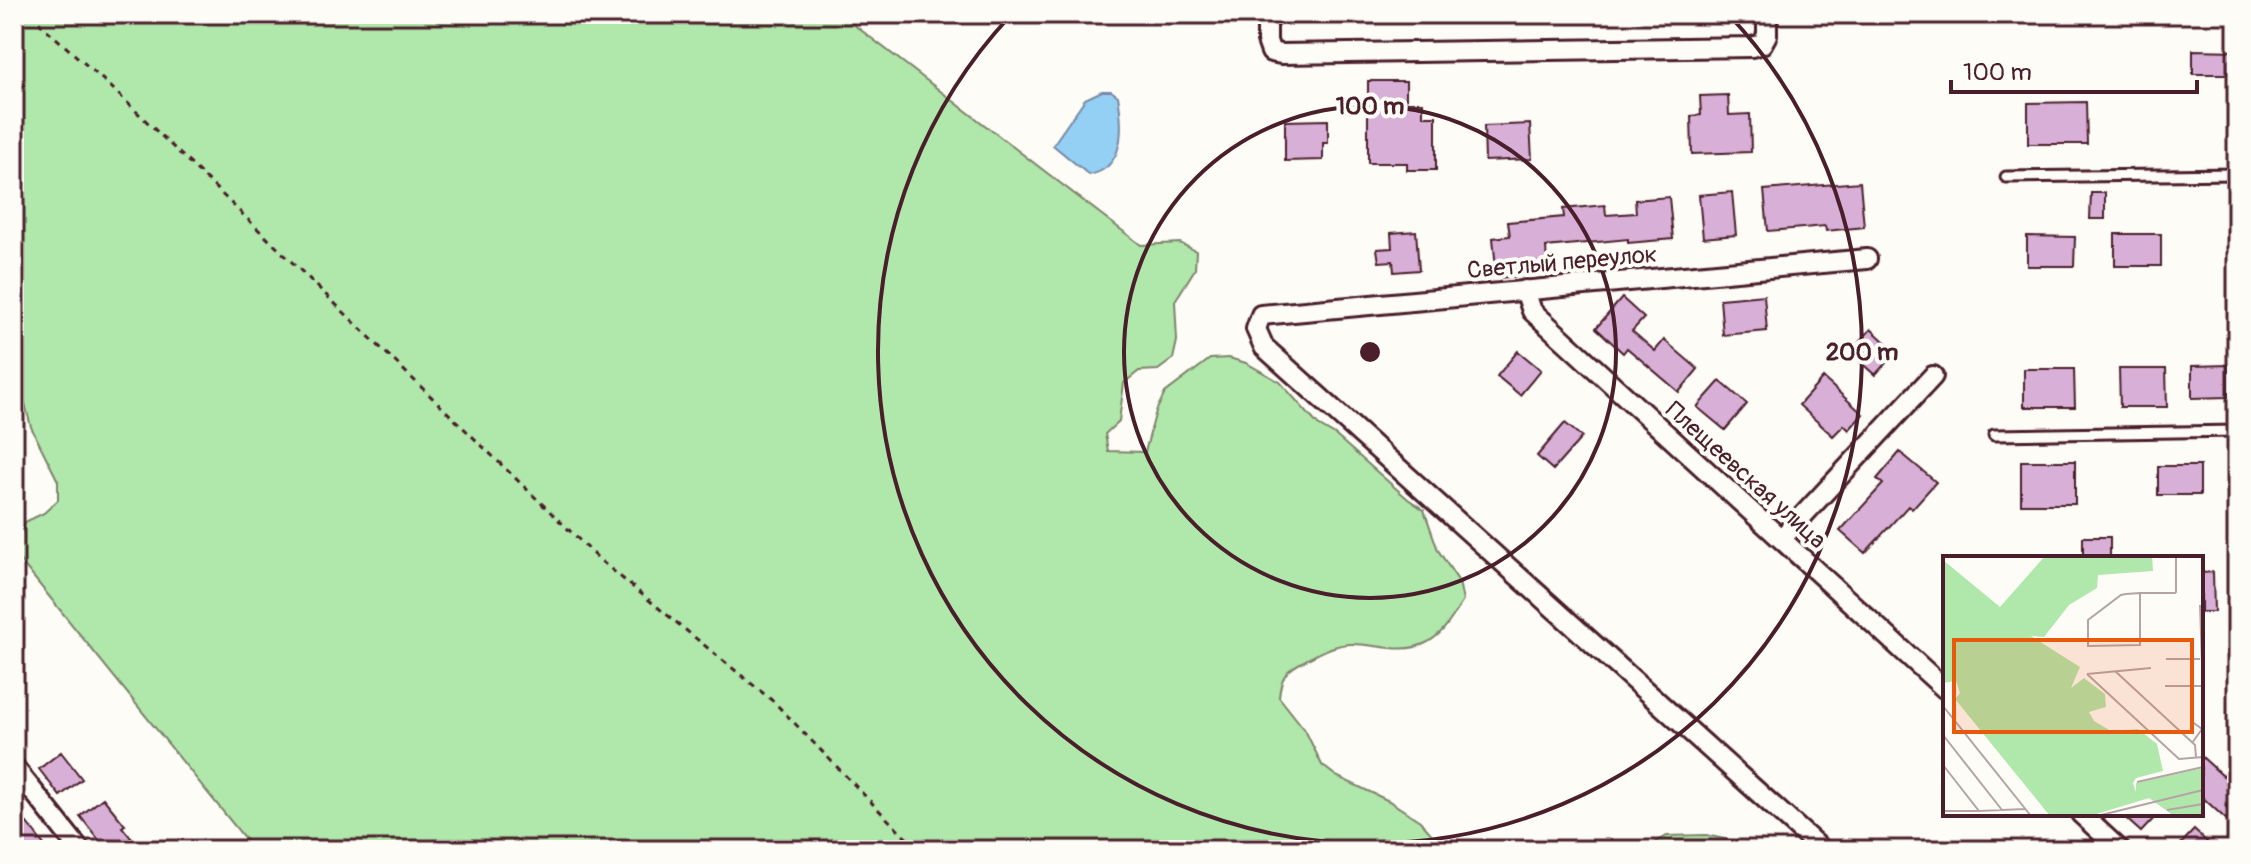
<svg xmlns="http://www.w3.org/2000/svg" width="2251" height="864" font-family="Pangolin,sans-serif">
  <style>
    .green { fill: #b0e7ab; stroke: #7d836b; stroke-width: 2 }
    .water { fill: #94cff4; stroke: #7689a4; stroke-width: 2 }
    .building { fill: #d8b0d7; stroke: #4a1f2b; stroke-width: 2 }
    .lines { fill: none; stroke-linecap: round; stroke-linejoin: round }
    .service-casing { stroke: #4a1f2b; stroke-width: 15 }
    .minor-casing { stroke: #4a1f2b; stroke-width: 24 }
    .path { stroke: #4a1f2b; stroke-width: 3; stroke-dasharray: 6 6; stroke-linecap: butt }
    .service { stroke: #fdfcf7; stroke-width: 9 }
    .minor { stroke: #fdfcf7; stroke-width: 18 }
    .ring { fill: none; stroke: #4a1f2b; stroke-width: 4 }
    .labels { text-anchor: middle; stroke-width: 8; stroke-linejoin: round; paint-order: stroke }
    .street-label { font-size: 24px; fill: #4a1f2b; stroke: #fdfcf7 }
    .inset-road { fill: none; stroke: #b5a4a5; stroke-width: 2 }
    .view { fill: #e8590c; fill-opacity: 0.15; stroke: #e8590c; stroke-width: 4 }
    .inset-edge { fill: none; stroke: #4a1f2b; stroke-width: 4 }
    .centre { fill: #4a1f2b; stroke: #fdfcf7; stroke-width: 4 }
    .ring-label { font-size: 24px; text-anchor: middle; font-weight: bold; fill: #4a1f2b; stroke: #fdfcf7; stroke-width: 8; stroke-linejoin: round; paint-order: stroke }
  </style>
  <rect width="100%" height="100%" fill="#fdfcf7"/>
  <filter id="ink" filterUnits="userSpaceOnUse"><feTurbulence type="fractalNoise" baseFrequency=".0125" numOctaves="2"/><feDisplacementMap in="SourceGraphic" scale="16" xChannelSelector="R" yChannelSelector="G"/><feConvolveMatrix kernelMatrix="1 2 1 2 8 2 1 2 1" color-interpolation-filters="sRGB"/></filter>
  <g filter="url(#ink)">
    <path class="green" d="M 14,14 L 840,14 L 1141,245 L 1180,243 L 1196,251 L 1195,269 L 1175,301 L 1177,341 L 1173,359 L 1158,370 L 1139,371 L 1124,383 L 1119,421 L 1105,434 L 1108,451 L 1145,452 L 1156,411 L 1165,393 L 1210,359 L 1229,358 L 1246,363 L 1280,382 L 1318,425 L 1335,435 L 1408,499 L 1424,510 L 1438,550 L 1459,582 L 1463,601 C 1453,616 1443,635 1426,643 C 1402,655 1377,644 1352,644 C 1335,644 1321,652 1306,660 C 1286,670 1281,675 1279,697 L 1305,730 L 1322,765 L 1336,776 L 1389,801 L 1420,821 L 1433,836 L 1466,850 L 254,850 L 14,553 L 25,522 L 44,513 L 58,500 L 58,481 L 31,427 L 21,388 L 14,385 Z
      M 1706,835 L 1742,843 L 1749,850 L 1642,850 L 1667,836 Z"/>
    <path class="water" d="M 1102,91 L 1111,91 L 1118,96 C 1123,126 1126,168 1089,175 L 1053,145 L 1085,99 Z"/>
    <path class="building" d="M 2193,50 L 2237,51 L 2237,74 L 2193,74 Z
      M 1368,81 L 1406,81 L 1406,102 L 1423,102 L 1423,116 L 1436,116 L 1436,170 L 1407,170 L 1407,163 L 1368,163 Z
      M 1728,95 L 1729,115 L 1750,114 L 1751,152 L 1692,154 L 1691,116 L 1701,115 L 1700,96 Z
      M 2086,102 L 2087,144 L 2028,144 L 2028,103 Z
      M 1328,120 L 1328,143 L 1323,143 L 1323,160 L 1285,161 L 1285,121 Z
      M 1530,124 L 1532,159 L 1485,161 L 1484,126 Z
      M 1860,182 L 1864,227 L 1826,231 L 1825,226 L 1768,231 L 1764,190 Z
      M 1732,192 L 1736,235 L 1703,238 L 1699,195 Z
      M 2091,193 L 2105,193 L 2105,219 L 2090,219 Z
      M 1669,197 L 1673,239 L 1628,243 L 1628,239 L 1546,247 L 1547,264 L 1520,266 L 1520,276 L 1497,278 L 1493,238 L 1510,236 L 1508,222 L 1564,217 L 1563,209 L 1605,205 L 1606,215 L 1636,213 L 1635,200 Z
      M 1416,231 L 1419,270 L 1394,272 L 1393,261 L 1379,262 L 1377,249 L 1392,248 L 1391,233 Z
      M 2115,234 L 2161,234 L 2161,266 L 2115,266 Z
      M 2027,236 L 2075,237 L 2074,266 L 2027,266 Z
      M 1764,295 L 1767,331 L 1723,335 L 1720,299 Z
      M 1622,298 L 1644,318 L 1632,331 L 1655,351 L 1664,340 L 1698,369 L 1679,392 L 1627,348 L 1623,353 L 1596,328 Z
      M 1871,329 L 1896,352 L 1875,375 L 1850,353 Z
      M 1518,351 L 1541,370 L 1520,395 L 1497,376 Z
      M 2228,365 L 2228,397 L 2192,398 L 2192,366 Z
      M 2024,369 L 2074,369 L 2075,407 L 2024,407 Z
      M 2119,369 L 2166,369 L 2167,407 L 2120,407 Z
      M 1823,378 L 1863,414 L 1849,430 L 1844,425 L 1833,436 L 1799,405 Z
      M 1720,381 L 1747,404 L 1725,430 L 1697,407 Z
      M 1565,423 L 1582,437 L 1553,470 L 1537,456 Z
      M 1900,452 L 1936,482 L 1912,509 L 1908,506 L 1865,553 L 1840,531 L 1883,484 L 1877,479 Z
      M 2021,461 L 2075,461 L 2075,504 L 2021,504 Z
      M 2158,466 L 2200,466 L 2200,495 L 2158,495 Z
      M 2083,537 L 2110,537 L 2110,558 L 2083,558 Z
      M 2213,572 L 2214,612 L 2201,612 L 2201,573 Z
      M 61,752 L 82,779 L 60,796 L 39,769 Z
      M 2201,756 L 2223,776 L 2237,761 L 2237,813 L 2229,822 L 2201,796 Z
      M 103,798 L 125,825 L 122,827 L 141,850 L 107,850 L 80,816 Z
      M 2121,814 L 2158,814 L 2141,832 Z
      M 27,823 L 48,850 L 20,850 L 14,842 L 14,833 Z
      M 2194,830 L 2216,850 L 2175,850 Z"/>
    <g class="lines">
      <defs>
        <path id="service" d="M 2006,177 L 2237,174
          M 1994,435 L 2237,431"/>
        <path id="minor" d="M 1267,14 L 1267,41 L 1271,52 L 1281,54 L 1752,47 L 1762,44 L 1767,35 L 1767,14
          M 1525,290 L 1532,311 L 1945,689
          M 1781,539 L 1933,376
          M 14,767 L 80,850
          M 2081,814 L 2120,850
          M 1822,850 L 1264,347 L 1256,329 L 1261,315 L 1867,259"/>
      </defs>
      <use href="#service" class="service-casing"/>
      <use href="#minor" class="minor-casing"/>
      <path class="path" d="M 29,14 L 110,86 L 601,561 L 774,702 L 904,836 L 921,850"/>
      <use href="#service" class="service"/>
      <use href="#minor" class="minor"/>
    </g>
  </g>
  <g class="ring">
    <circle cx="1370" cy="352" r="246"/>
    <path d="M1730 16A492 492 0 1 1 1010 16"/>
  </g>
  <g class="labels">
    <g class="street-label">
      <text transform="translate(1562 262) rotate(-5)" y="8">Светлый переулок</text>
      <text transform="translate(1746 475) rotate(42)" y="8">Плещеевская улица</text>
    </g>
  </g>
  <g transform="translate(1943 556)">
    <rect width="260" height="260" fill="#fdfcf7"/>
    <path d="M 102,0 L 209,0 L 210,15 L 155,19 L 154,32 L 126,49 L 101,81 L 88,80 L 137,111 L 128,132 L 141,122 L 162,138 L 163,151 L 146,156 L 151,165 L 168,175 L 195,173 L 214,188 L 220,215 L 193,222 L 190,227 L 193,236 L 193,227 L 260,212 L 260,260 L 231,260 L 206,242 L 147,260 L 107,260 L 12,143 L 17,137 L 13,125 L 0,127 L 0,4 L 57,51 Z" fill="#b0e7ab"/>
    <path class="inset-road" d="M 197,37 L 197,89 L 145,90 L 145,64 L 178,39 L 183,38 L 197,37 L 232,37 L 233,36 L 233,0M 257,49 L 260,137M 223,103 L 257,103M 172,115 L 252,189 L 253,201M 144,118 L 236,203 L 260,201M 144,118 L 208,112M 222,130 L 259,130M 0,150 L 88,260M 248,165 L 259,173 L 249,187M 0,179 L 59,254M 0,209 L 36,255 L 82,253M 194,226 L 260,211M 224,254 L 260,248M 0,255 L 35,255M 154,260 L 260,234"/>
    <path class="view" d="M 11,84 L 249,84 L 249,176 L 11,176 Z"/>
    <rect width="260" height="260" class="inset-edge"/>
  </g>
  <circle cx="1370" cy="352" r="12" class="centre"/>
  <g class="ring-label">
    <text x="1370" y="114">100 m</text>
    <text x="1862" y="360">200 m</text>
  </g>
  <rect width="2251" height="864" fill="none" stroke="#fdfcf7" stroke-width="48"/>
  <rect x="24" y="24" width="2203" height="816" fill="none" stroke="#4a1f2b" stroke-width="3" filter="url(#ink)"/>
  <path d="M1951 80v12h246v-12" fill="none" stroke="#4a1f2b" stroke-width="4"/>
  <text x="1963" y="80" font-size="24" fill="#4a1f2b" stroke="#fdfcf7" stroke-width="6" paint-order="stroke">100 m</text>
</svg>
